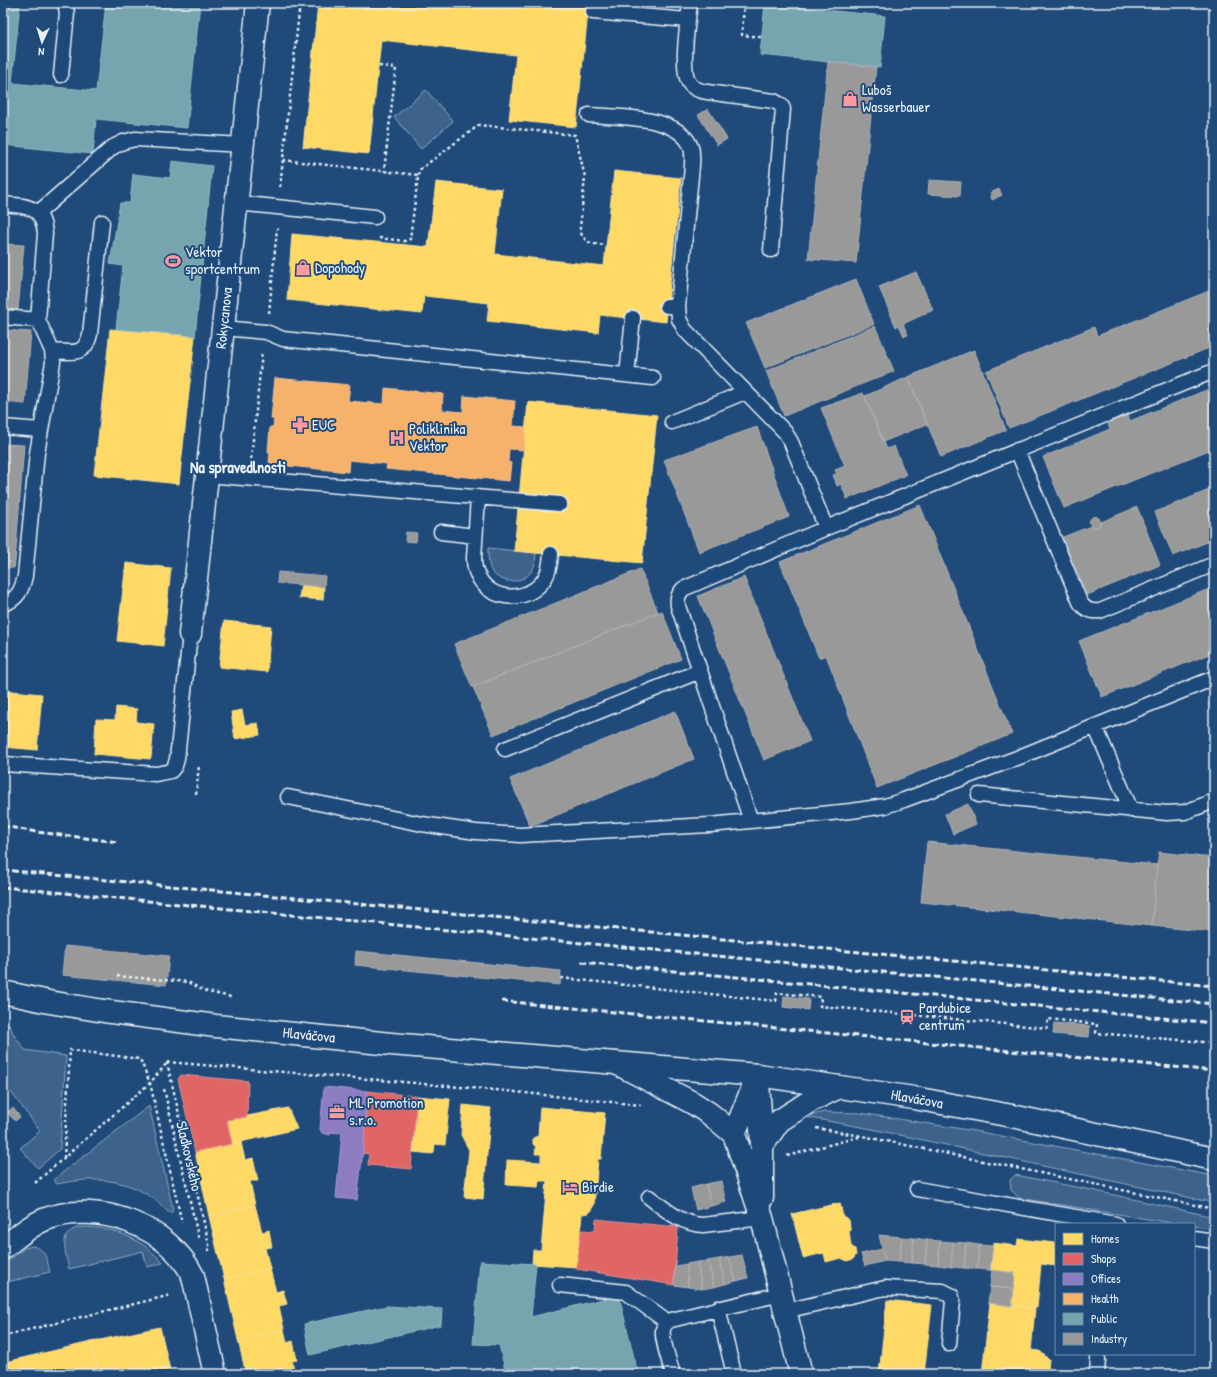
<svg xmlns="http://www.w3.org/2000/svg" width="1217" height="1377" font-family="'Patrick Hand',sans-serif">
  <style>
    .green { fill: #3c628c; stroke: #92aac2 }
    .homes { fill: #ffd966; stroke: #f8e092 }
    .shops { fill: #e06666; stroke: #e29092 }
    .offices { fill: #8e7cc3; stroke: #a99fd3 }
    .health { fill: #f6b26b; stroke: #f2c595 }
    .public { fill: #76a5af; stroke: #98bcc5 }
    .industry { fill: #999; stroke: #b1b3b6 }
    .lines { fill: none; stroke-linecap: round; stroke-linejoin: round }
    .service-casing { stroke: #e8f1f8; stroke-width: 17 }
    .minor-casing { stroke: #e8f1f8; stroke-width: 25 }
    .primary-casing { stroke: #e8f1f8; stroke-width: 25 }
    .path { stroke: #e8f1f8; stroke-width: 2.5; stroke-dasharray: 3 3; stroke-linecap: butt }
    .service { stroke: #1f4a7a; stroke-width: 14 }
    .minor { stroke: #1f4a7a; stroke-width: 22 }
    .primary { stroke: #1f4a7a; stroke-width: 22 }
    .rail { stroke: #e8f1f8; stroke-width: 3; stroke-dasharray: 6 3; stroke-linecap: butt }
    .labels { text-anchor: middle; stroke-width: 4; stroke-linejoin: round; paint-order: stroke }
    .poi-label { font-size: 15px; fill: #e8f1f8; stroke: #1f4a7a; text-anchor: start }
    .street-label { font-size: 15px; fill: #e8f1f8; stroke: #1f4a7a }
    .neighbourhood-label { font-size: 16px; font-weight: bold; fill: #e8f1f8; stroke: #1f4a7a }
  </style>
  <rect width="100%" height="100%" fill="#1f4a7a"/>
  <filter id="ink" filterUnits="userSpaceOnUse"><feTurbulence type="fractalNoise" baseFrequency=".025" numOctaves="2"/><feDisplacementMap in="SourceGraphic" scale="8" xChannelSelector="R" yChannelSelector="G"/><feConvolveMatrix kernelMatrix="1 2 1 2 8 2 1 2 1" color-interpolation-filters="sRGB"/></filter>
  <g filter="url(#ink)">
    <path class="green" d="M 426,90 L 453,121 L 421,149 L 394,117 Z
      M 488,548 L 536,553 C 536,560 535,567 530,573 C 521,584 501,584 492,572 C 488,565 488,556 488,548 Z
      M 3,1024 L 10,1026 L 14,1035 L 25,1050 L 66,1056 L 60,1149 L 38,1168 L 20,1148 L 40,1131 L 11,1092 L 3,1098 Z
      M 149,1106 L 173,1209 L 172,1212 L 168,1212 C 138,1179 99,1175 57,1184 L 53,1180 Z
      M 824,1112 L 860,1113 L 975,1131 L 1214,1176 L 1214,1203 L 872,1129 L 805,1117 Z
      M 1015,1175 L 1096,1191 L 1214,1217 L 1214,1229 L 1194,1226 L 1194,1224 L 1178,1224 L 1019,1198 L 1011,1190 L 1010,1180 Z
      M 83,1227 C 114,1227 143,1239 163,1263 L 147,1267 L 143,1251 L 69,1269 C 65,1251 57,1230 83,1227 Z
      M 32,1246 C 46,1248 47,1261 50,1272 L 3,1283 L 3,1265 L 25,1248 Z"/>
    <path class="homes" d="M 318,3 L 589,3 L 576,127 L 509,120 L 516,55 L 381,40 L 369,154 L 303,147 Z
      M 614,171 L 681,178 L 666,322 L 600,315 L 598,333 L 487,321 L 489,303 L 424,296 L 422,314 L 287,300 L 292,234 L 428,247 L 436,182 L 502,189 L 495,254 L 604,266 Z
      M 110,329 L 195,336 L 179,484 L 94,475 Z
      M 528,402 L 657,415 L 642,563 L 514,551 Z
      M 126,563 L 171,568 L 163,646 L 117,641 Z
      M 301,585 L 324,587 L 323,600 L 299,598 Z
      M 224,621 L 271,626 L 267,672 L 219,667 Z
      M 3,690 L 42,694 L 37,750 L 3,747 Z
      M 116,707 L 137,709 L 136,722 L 154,724 L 151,758 L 150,759 L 94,754 L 96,719 L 115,720 Z
      M 242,710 L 245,725 L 258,723 L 260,735 L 235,739 L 231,712 Z
      M 417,1096 L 450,1099 L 445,1145 L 435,1144 L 434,1152 L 432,1154 L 413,1152 Z
      M 463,1105 L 491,1108 L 483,1199 L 464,1197 L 469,1150 L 461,1135 Z
      M 540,1107 L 605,1113 L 601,1159 L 598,1159 L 594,1205 L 589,1213 L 582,1214 L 577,1267 L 532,1264 L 533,1250 L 541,1250 L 547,1181 L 539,1181 L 538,1187 L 506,1185 L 507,1160 L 541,1162 L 541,1154 L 535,1154 L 536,1147 L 533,1144 L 533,1138 L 538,1136 Z
      M 288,1108 L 297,1129 L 232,1144 L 227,1120 Z
      M 241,1142 L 245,1160 L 253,1158 L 258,1181 L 250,1181 L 255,1205 L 209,1216 L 195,1152 Z
      M 840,1203 L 843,1217 L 845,1217 L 849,1220 L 850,1227 L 850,1231 L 849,1231 L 851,1246 L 855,1249 L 856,1255 L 853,1259 L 847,1261 L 841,1258 L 826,1262 L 824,1253 L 803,1258 L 792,1214 Z
      M 255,1205 L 262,1232 L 269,1230 L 272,1247 L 265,1248 L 270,1269 L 224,1279 L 209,1216 Z
      M 1018,1239 L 1056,1243 L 1056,1266 L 1041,1264 L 1037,1308 L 1012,1306 L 1015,1273 L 990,1270 L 993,1243 L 1017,1246 Z
      M 270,1269 L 276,1292 L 283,1290 L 287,1304 L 279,1306 L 284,1329 L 238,1340 L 224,1279 Z
      M 887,1300 L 932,1305 L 924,1374 L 879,1374 Z
      M 990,1303 L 1035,1308 L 1029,1374 L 982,1374 Z
      M 160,1327 L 170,1370 L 152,1374 L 99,1374 L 91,1342 Z
      M 284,1329 L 287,1343 L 293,1341 L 297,1360 L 292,1361 L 295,1374 L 246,1374 L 238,1340 Z
      M 91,1342 L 99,1374 L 26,1374 L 22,1358 Z
      M 1031,1350 L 1040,1351 L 1049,1360 L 1048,1369 L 1081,1372 L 1081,1374 L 1029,1374 Z
      M 22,1358 L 26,1374 L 3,1374 L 3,1363 Z"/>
    <path class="shops" d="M 181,1075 L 248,1081 L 247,1117 L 227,1120 L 232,1144 L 195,1152 L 178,1079 Z
      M 367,1091 L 417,1096 L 411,1169 L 368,1165 L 369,1154 L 362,1153 Z
      M 596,1219 L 678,1227 L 674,1285 L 576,1269 L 581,1230 L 595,1231 Z"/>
    <path class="offices" d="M 324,1087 L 367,1091 L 364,1143 L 357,1200 L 336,1198 L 342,1133 L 330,1132 L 330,1135 L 322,1133 L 320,1129 Z"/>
    <path class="health" d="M 275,378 L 350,385 L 348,401 L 384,404 L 385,388 L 443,394 L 442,410 L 463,412 L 464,396 L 515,401 L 513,426 L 526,427 L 524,450 L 509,449 L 508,462 L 511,463 L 509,481 L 386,469 L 387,464 L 349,460 L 348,472 L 269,464 L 270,452 L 268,452 L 270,427 L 273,427 L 274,419 L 271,419 Z"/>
    <path class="public" d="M 3,3 L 20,3 L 12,83 L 96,91 L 106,3 L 200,3 L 187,128 L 96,119 L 93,154 L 3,145 Z
      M 765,4 L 885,16 L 880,67 L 760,55 Z
      M 172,161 L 212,166 L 195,336 L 116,329 L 123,266 L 110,264 L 120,203 L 130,203 L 133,174 L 170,178 Z
      M 480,1261 L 536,1264 L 531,1317 L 615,1296 L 620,1300 L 638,1374 L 506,1374 L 499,1345 L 473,1344 Z
      M 387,1306 L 442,1309 L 441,1325 L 310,1355 L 304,1324 Z"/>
    <path class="industry" d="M 828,62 L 876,67 L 856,263 L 808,259 Z
      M 708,109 L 727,139 L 717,145 L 698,115 Z
      M 929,180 L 961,182 L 960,196 L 928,194 Z
      M 999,189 L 1002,195 L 992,200 L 990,193 Z
      M 3,244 L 24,245 L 18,310 L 3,309 Z
      M 916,272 L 933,310 L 903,324 L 908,335 L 904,336 L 899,325 L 896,327 L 879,287 Z
      M 856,279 L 874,324 L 765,368 L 746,323 Z
      M 1214,289 L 1214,346 L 1009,428 L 986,371 L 1094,327 L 1097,336 Z
      M 875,326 L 894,371 L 784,416 L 766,371 Z
      M 3,330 L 31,332 L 25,404 L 3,402 Z
      M 974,350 L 1006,430 L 941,457 L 908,377 Z
      M 908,377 L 927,424 L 883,442 L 865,396 Z
      M 1214,387 L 1214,448 L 1064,508 L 1043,457 L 1110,429 L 1108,424 L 1128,415 L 1130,421 Z
      M 863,393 L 887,449 L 894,446 L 906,475 L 847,499 L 841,484 L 837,486 L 833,475 L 837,474 L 835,470 L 845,466 L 821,408 Z
      M 757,427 L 789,517 L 699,552 L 664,460 Z
      M 3,444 L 24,445 L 15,562 L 3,561 Z
      M 1214,488 L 1214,539 L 1173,556 L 1155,512 Z
      M 920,505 L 1012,734 L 877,788 L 826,655 L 819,658 L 780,562 Z
      M 1137,507 L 1160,565 L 1087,595 L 1063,537 L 1091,526 L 1095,528 L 1098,527 L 1101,522 Z
      M1089.5 522a5.5 5.5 0 1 1 11 0a5.5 5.5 0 1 1-11 0Z
      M 406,532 L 417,533 L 416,542 L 405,541 Z
      M 3,562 L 15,563 L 14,568 L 3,568 Z
      M 640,569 L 658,612 L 472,687 L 454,644 Z
      M 278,572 L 325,576 L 324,587 L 277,583 Z
      M 744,577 L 810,741 L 764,760 L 698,596 Z
      M 1214,587 L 1214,652 L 1102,697 L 1079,641 Z
      M 662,611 L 681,659 L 493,735 L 473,687 Z
      M 1214,702 L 1214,720 L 1208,704 Z
      M 675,711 L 694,759 L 530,826 L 510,779 Z
      M 968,804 L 976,824 L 953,834 L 945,814 Z
      M 927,842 L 1157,865 L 1152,926 L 921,902 Z
      M 1159,852 L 1214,858 L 1214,932 L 1152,926 L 1157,865 Z
      M 65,946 L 169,956 L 166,985 L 62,975 Z
      M 356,951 L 561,971 L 560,985 L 355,965 Z
      M 784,996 L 809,999 L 808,1010 L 783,1007 Z
      M 1054,1023 L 1090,1026 L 1089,1037 L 1053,1034 Z
      M 13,1108 L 20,1117 L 15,1121 L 7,1112 Z
      M 721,1181 L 726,1202 L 711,1206 L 706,1184 Z
      M 706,1184 L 711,1206 L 696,1210 L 691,1188 Z
      M 879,1235 L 902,1237 L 899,1262 L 885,1261 Z
      M 902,1237 L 914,1238 L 912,1263 L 899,1262 Z
      M 914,1238 L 927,1240 L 925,1264 L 912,1263 Z
      M 927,1240 L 940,1241 L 938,1265 L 925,1264 Z
      M 940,1241 L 953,1242 L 951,1267 L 938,1265 Z
      M 953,1242 L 966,1243 L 964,1268 L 951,1267 Z
      M 966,1243 L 979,1245 L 977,1269 L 964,1268 Z
      M 979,1245 L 993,1246 L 990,1270 L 977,1269 Z
      M 882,1249 L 885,1261 L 865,1266 L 861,1254 Z
      M 742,1255 L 748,1278 L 736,1281 L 729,1257 Z
      M 729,1257 L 736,1281 L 725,1284 L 719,1259 Z
      M 719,1259 L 725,1284 L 714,1287 L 708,1261 Z
      M 708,1261 L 714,1287 L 702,1289 L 697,1262 Z
      M 697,1262 L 702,1289 L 688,1287 L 687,1264 Z
      M 687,1264 L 688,1287 L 674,1285 L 675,1266 Z
      M 992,1270 L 1015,1273 L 1014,1289 L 990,1287 Z
      M 990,1287 L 1014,1289 L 1012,1306 L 988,1303 Z"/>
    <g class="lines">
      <defs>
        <path id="service" d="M 690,3 C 688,21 680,68 689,83 C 693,89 700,91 707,92 L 774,101 L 781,105 L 783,109 L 771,250
          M 593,12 L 688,20
          M 61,75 L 67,13 L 65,3
          M 589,115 C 617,117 679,115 691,147 C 693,153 692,159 692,166 L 678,306 L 667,306
          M 236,203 L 375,217
          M 3,204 C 26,206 43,205 45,234 L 38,320 L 48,342 L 52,351 L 53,362 L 37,453 L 25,576 C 22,590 17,600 3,604
          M 38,213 L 113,147 L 123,142 L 135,139 L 243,145
          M 678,306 L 679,319 L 685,330 L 785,432 L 791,442 L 826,528
          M 3,317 L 38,320
          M 223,328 L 266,332 L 283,339 L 653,378
          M 52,351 C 71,352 85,357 90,334 L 102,222
          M 627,375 L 633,318
          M 672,422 L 745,392
          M 3,427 L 40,430
          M 1017,450 L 1080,602 C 1085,610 1091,612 1100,611 L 1214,564
          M 207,475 L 560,504
          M 478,497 L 474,558 C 474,564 475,571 478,576 C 491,603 530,603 545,578 C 550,571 550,562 551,554
          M 441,532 L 475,536
          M 1095,726 L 1131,810
          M 505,749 L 700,671
          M 3,764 L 156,774 L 171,771 L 175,766 L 177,759 L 190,634
          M 979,795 L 1167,813 L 1185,812 L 1214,801
          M 288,797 L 422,824 L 476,832 L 520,835 L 710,825 L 851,811 L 885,806 L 904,800 L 1017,758 L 1214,678
          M 751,821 L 678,606 C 677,598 678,595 683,589 L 826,528 L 1214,371
          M 917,1189 L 1116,1224
          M 649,1197 C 666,1210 681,1224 703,1225 L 762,1218
          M 1194,1238 L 1214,1241
          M 560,1285 L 626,1292 L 667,1322
          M 718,1308 L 734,1374
          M 785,1311 L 885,1288 L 943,1291 L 951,1295 L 953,1301 L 949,1344
          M 673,1374 C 670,1364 661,1338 663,1329 C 664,1324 667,1322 671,1320 L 781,1294
          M 1097,1374 L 1098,1359"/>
        <path id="minor" d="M 190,634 L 258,3
          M 616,1063 L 693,1103 L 710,1114 L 734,1134
          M 758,1075 L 734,1134 L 762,1218 L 801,1374
          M 758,1081 L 762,1146 L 762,1198
          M 762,1146 L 779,1121 L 812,1100 L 839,1087
          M 3,1248 C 16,1238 30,1225 46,1219 C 98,1200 169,1226 193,1276 L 215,1374"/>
        <path id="primary" d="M 3,992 L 49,1002 L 104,1011 L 216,1026 L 391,1044 L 758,1075 L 914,1098 L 1012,1116 L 1214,1159"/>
      </defs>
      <use href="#service" class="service-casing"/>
      <use href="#minor" class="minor-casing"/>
      <use href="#primary" class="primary-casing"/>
      <path class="path" d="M 744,3 L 742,35 L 761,37
        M 379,66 L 396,68 L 384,171
        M 283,160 L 418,175
        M 280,187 L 300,3
        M 379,238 L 405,241 L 410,239 L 419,170 L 479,125 L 575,135 L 585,177 L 580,228 L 582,236 L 588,242 L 595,244 L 607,245
        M 269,313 L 277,228
        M 251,459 L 262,353
        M 196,794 L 199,765
        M 117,976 L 188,982 L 204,991 L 231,997
        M 561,978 L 776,1001 L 777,993 L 821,997 L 820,1006 L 1047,1028 L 1048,1019 L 1097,1024 L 1096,1033 L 1214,1043
        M 167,1062 L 496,1090 L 641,1105
        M 167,1062 L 210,1249 L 206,1252
        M 164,1089 L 199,1240
        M 816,1128 L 862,1136 L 1214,1209
        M 787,1156 L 859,1137
        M 64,1158 L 70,1050 L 140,1059 L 150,1083 L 182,1223
        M 35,1183 L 150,1083 L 167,1063
        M 3,1336 L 171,1295"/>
      <use href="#service" class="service"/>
      <use href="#minor" class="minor"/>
      <use href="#primary" class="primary"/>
      <path class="rail" d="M 3,826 L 37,832 L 118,842
        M 3,870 L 1214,986
        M 3,887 L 1214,1004
        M 581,962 L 1214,1023
        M 502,1001 L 1214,1071"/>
    </g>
  </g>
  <defs>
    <symbol id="shop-bare" viewBox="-9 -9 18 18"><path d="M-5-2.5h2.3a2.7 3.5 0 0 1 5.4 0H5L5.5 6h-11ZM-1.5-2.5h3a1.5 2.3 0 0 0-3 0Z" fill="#ff9aa2" stroke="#1f4a7a" stroke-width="2.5" paint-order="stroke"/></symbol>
    <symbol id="stadium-bare" viewBox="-9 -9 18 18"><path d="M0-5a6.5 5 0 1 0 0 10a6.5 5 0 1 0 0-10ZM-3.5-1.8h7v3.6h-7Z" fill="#ff9aa2" stroke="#1f4a7a" stroke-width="2.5" paint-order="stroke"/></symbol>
    <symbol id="pharmacy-bare" viewBox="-9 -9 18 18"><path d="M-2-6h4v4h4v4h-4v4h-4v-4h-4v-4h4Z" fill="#ff9aa2" stroke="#1f4a7a" stroke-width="2.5" paint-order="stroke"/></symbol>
    <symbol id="hospital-bare" viewBox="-9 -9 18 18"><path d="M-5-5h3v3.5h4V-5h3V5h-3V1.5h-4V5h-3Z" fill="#ff9aa2" stroke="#1f4a7a" stroke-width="2.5" paint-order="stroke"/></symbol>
    <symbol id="station-bare" viewBox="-9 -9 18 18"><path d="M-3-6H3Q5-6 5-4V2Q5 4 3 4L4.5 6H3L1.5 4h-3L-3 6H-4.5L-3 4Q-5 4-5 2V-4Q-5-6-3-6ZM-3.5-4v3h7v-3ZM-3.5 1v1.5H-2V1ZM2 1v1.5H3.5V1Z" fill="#ff9aa2" stroke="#1f4a7a" stroke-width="2.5" paint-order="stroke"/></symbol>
    <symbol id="office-bare" viewBox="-9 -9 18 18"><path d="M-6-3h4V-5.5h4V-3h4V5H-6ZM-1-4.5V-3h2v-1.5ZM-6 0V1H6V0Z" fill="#ff9aa2" stroke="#1f4a7a" stroke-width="2.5" paint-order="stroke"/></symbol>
    <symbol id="hotel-bare" viewBox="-9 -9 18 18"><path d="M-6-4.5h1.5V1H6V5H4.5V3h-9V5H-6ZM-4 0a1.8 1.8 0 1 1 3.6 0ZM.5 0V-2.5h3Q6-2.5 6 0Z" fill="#ff9aa2" stroke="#1f4a7a" stroke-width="2.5" paint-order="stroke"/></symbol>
  </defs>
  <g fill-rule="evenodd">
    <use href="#shop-bare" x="839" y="88" width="22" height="22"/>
    <use href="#stadium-bare" x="162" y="250" width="22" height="22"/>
    <use href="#shop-bare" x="292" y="257" width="22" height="22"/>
    <use href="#pharmacy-bare" x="289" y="414" width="22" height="22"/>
    <use href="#hospital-bare" x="386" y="427" width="22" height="22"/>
    <use href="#station-bare" x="896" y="1006" width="22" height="22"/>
    <use href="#office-bare" x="326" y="1101" width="22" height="22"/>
    <use href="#hotel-bare" x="559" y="1176" width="22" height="22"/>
  </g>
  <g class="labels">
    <g class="poi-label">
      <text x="862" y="95">Luboš<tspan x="862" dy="17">Wasserbauer</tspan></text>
      <text x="185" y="257">Vektor<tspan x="185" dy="17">sportcentrum</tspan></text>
      <text x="315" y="273">Dopohody</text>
      <text x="312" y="430">EUC</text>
      <text x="409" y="434">Poliklinika<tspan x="409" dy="17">Vektor</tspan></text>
      <text x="919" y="1013">Pardubice<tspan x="919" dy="17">centrum</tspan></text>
      <text x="349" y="1108">ML Promotion<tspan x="349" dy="17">s.r.o.</tspan></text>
      <text x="582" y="1192">Birdie</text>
    </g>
    <g class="street-label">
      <text transform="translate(224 318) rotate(-84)" y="5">Rokycanova</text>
      <text transform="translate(309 1035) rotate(6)" y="5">Hlaváčova</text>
      <text transform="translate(917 1099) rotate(10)" y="5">Hlaváčova</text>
      <text transform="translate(189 1156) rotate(77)" y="5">Sladkovského</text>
    </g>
    <g class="neighbourhood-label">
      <text x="238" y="473">Na spravedlnosti</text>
    </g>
  </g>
  <rect width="1217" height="1377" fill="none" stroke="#1f4a7a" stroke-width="16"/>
  <rect x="8" y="8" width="1201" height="1361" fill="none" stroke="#e8f1f8" stroke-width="1.5" filter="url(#ink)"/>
  <rect x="1055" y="1223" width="140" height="132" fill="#1f4a7a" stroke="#6f8dac"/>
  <rect x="1063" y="1233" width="20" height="12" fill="#ffd966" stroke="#6f8dac"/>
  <text x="1091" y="1243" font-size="12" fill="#e8f1f8">Homes</text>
  <rect x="1063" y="1253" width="20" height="12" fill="#e06666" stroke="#6f8dac"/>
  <text x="1091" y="1263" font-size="12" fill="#e8f1f8">Shops</text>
  <rect x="1063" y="1273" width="20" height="12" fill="#8e7cc3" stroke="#6f8dac"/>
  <text x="1091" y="1283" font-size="12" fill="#e8f1f8">Offices</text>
  <rect x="1063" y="1293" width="20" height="12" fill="#f6b26b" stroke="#6f8dac"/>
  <text x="1091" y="1303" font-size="12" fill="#e8f1f8">Health</text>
  <rect x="1063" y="1313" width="20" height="12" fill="#76a5af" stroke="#6f8dac"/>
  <text x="1091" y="1323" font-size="12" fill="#e8f1f8">Public</text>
  <rect x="1063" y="1333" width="20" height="12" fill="#999999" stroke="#6f8dac"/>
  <text x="1091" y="1343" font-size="12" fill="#e8f1f8">Industry</text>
  <g transform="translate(42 42) rotate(184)" stroke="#1f4a7a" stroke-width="3" paint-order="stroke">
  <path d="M0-3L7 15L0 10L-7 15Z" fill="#e8f1f8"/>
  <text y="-6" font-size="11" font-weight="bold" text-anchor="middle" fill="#e8f1f8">N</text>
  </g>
</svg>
